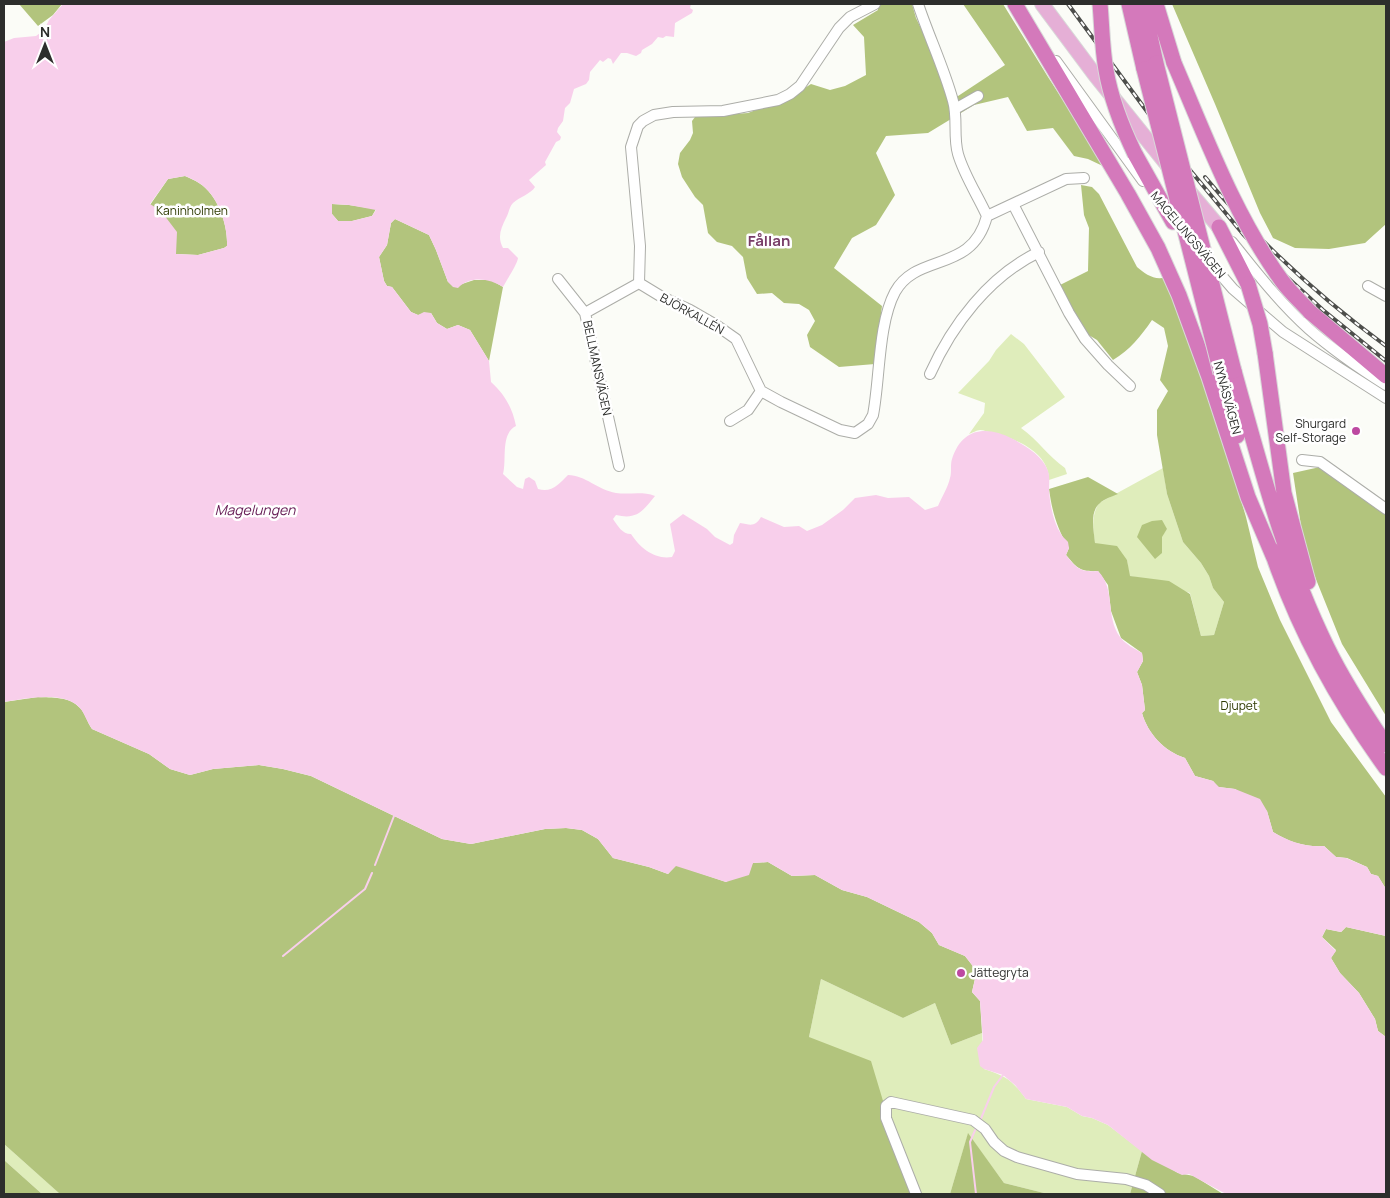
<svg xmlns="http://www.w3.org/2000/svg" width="1390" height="1198" font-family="Manrope,sans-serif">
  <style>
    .green { fill: #dfedbb; fill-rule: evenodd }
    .forest { fill: #b2c47d }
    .water { fill: #f8cfeb; fill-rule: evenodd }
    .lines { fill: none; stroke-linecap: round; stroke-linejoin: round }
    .stream { stroke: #f8cfeb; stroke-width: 2 }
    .minor-casing { stroke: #acada8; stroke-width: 12 }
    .major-casing { stroke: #d9d9d9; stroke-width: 16 }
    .highway-casing { stroke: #d9d9d9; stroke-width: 17 }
    .minor { stroke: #fff; stroke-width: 10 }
    .major { stroke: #e5afd6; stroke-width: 14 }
    .highway { stroke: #d479bb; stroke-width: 15 }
    .rail-casing { stroke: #4d4e4b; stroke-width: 4 }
    .rail { stroke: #fff; stroke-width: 2; stroke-dasharray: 5.5; stroke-linecap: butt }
    .highway-bridge-casing { stroke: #d9d9d9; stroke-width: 17; stroke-linecap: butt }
    .highway-bridge { stroke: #d479bb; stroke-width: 15 }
    .poi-dot { fill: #bd49a1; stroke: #fff; stroke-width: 2 }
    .labels { text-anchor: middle; stroke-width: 5; stroke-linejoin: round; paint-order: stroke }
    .park-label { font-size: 12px; fill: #2f3a02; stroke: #fff }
    .street-label { font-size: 12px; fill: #2d2e2c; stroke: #fff }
    .poi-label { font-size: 12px; fill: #2d2e2c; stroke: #fff; text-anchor: end }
    .water-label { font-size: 14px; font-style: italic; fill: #641953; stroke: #fff }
    .quarter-label { font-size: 15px; font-weight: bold; fill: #783d68; stroke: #fff }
  </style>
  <rect width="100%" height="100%" fill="#fbfcf7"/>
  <path class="green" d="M 1011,334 L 1024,344 L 1065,397 L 1021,428 C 1038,440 1049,457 1065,468 L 1067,474 L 1049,480 C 1049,452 1015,438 992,433 C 988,432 984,430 980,430 C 977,430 972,433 969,434 L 984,413 L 985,403 L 958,393 L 989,361 L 996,350 Z
    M 1163,468 L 1167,494 L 1183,542 L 1201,563 L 1209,576 L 1213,588 L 1224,602 L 1214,635 L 1201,636 L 1190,593 L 1146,579 L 1129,576 L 1127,560 L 1095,543 C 1093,528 1091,516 1099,503 ZM 1167,529 L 1161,537 L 1155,558 L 1138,537 Z
    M 821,979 L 903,1018 L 935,1003 L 951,1045 L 982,1033 L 984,1069 C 1006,1076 1012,1080 1026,1099 L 1067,1107 L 1082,1116 L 1092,1118 L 1108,1125 L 1142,1151 L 1130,1194 L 1048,1194 L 1004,1183 L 968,1134 L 950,1194 L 911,1194 L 809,1037 Z
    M 4,1144 L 58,1192 L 60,1194 L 42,1194 L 4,1160 Z"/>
  <path class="forest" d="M 19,4 L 62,4 L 53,15 L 38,26 Z
    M 878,4 L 912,4 L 916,18 L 937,61 L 949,102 L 1005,65 L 963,4 L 1003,4 L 1048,77 L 1107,168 L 1088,159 L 1074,156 L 1053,128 L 1027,131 L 1008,97 L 974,105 L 928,133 L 886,136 L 876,153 L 895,195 L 876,225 L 852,238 L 834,268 L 882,306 L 875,364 L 839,367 L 810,347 L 807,335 L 815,321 L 809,310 L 799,304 L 784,303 L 772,293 L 757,294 L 747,278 L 743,257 L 732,246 L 717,242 L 708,233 L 703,205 L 695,197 L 682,177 L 678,164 L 680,153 L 690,140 L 693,133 L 692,121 L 695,117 L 748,113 L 794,95 L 811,84 L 830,90 L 845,86 L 866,75 L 864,37 L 853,25 L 878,10 Z
    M 1172,4 L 1386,4 L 1386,224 L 1365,243 L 1329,249 L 1295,248 L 1273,238 L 1260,213 L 1215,104 Z
    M 185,176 C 189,178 195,180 199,183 C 218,195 228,225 227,246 L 224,248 L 198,255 L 176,254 L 150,205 L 168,179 Z
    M 1081,185 L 1092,187 L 1099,194 L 1137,267 C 1145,274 1155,281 1166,277 L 1218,424 L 1246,517 L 1258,567 L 1280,620 L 1331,722 L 1386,797 L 1386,889 L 1378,876 L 1371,874 L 1367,867 L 1347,858 L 1336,857 L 1324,846 C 1304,847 1289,842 1273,832 L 1267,811 L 1235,789 L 1218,787 L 1213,781 L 1195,776 L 1185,758 C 1164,751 1148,734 1142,713 L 1145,710 L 1142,685 L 1137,672 L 1143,661 L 1142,653 L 1121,638 L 1111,611 L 1108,585 L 1098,571 C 1080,572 1077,568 1066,555 L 1069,548 C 1057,529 1052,511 1049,489 L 1088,477 L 1118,494 C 1113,496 1104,499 1100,503 C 1089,512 1094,531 1095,543 L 1117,546 L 1127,560 L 1130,576 L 1169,581 L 1190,594 L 1201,636 L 1214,635 L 1224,602 L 1213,588 L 1209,576 L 1201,563 L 1183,542 L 1167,494 L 1157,435 L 1157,410 L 1168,391 L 1160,380 L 1168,346 L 1164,328 L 1152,320 C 1141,336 1130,350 1113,360 L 1097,340 L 1087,334 L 1058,286 L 1088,271 L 1089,228 L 1084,215 Z
    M 332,204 L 349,205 L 376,209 L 372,216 L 352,221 L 338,221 L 332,214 Z
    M 395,219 L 429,235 L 436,250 L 448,282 L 462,284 L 474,280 L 491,280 L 503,287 L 489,361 L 470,330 L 458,325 L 447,329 L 437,323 L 431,313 L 418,315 L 411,312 L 392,287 L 387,286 L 384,281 L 379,257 L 387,245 L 391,223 Z
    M 1320,467 L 1386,514 L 1386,716 L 1342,644 L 1305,552 L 1293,473 Z
    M 1162,520 L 1167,529 L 1162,537 L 1162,553 L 1155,559 L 1137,537 L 1142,525 L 1152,521 Z
    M 38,697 C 52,698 69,696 80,708 C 85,713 87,722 92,729 L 149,754 L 170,769 L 190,775 L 213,769 L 259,765 L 283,769 L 311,776 L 442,839 L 471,844 L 545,829 L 566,828 L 582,830 L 598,839 L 613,858 L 649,867 L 668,874 L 676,865 L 726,882 L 753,863 L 768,862 L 792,876 L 815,875 L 842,890 L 867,897 L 919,922 L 932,933 L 939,945 L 965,956 L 972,965 L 976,974 L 972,992 L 980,1001 L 982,1033 L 951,1045 L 935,1003 L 903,1018 L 821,979 L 809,1037 L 871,1061 L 911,1194 L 60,1194 L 4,1144 L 4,702 Z
    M 1346,927 L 1386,936 L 1386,1037 L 1378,1031 L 1375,1019 L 1359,993 L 1340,973 L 1331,958 L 1336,950 L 1322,937 L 1326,929 L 1341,932 Z
    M 968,1133 L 1004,1183 L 1048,1194 L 950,1194 Z
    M 1142,1151 L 1178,1173 L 1194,1176 L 1223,1194 L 1130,1194 Z
    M 4,1160 L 42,1194 L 4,1194 Z"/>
  <path class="water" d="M 63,4 L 691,4 L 690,8 L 693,10 L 692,13 L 675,23 L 674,37 L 666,36 L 663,38 L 658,37 L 652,44 L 642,50 L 641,53 L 636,56 L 627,53 L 621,53 L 613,64 L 611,59 L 608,58 L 603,62 L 600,60 L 590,72 L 589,80 L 586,84 L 574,89 L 570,103 L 565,108 L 563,121 L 558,128 L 557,132 L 561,137 L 560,140 L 556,142 L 545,162 L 546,165 L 529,180 L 535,187 C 531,194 519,197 513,203 C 509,207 509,213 506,218 C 501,228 497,237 503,248 L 508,248 L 518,258 C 517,265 507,279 503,287 C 490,279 471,275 458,288 L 453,287 L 448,282 L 436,250 L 429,235 L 395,219 L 391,223 L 387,245 L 379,257 L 384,281 L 387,286 L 392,287 L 411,312 L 418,315 L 424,312 L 431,313 L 437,323 L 447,329 L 458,325 L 470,330 L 489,361 L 491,382 C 505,395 512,407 516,426 C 500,434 507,460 503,474 L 517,487 L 523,489 L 525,479 L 529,477 L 535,481 L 538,489 C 552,493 559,484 568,475 C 585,475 598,490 616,493 C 629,495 642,491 655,496 C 643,511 637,520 616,515 L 613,519 C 618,526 622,534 631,534 C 640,548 655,560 672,557 L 675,551 L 670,524 L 683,514 L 707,529 L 715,537 L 730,545 L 733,543 L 734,535 L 740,523 C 751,525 755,527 761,517 L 784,527 L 799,526 L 807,531 L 822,525 L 843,510 L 855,498 L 876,495 L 888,498 L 909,497 L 925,510 L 938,506 C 942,497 948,487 950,478 C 952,472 950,465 952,459 C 962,428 986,425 1013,439 C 1026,446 1043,456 1048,471 C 1050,477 1049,484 1049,490 C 1050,504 1053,522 1061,534 C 1062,537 1066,539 1068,542 L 1069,548 L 1066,555 C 1077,569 1080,572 1098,571 C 1116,589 1105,616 1120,637 C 1125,644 1135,649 1142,653 L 1143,661 L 1137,672 L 1142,685 L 1145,710 L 1142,713 C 1148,734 1164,751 1185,758 L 1195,776 L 1213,781 L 1219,787 L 1235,789 L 1260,799 L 1267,811 L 1273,832 C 1290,842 1304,847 1324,846 L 1336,857 L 1346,858 L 1367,867 L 1371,874 L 1378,876 L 1386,889 L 1386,936 L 1346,927 L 1341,932 L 1326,929 L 1322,937 L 1336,951 L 1331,958 L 1340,973 L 1359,993 L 1375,1019 L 1378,1031 L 1386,1037 L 1386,1194 L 1226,1194 L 1189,1174 L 1182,1175 L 1152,1160 L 1108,1125 L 1092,1118 L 1082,1116 L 1067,1107 L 1026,1099 L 1015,1085 L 1003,1075 L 984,1069 L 980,1066 L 977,1048 L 983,1040 L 980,1001 L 972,992 L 976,975 L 972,965 L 965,956 L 939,945 L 932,933 L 919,922 L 867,897 L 842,890 L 815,875 L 792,876 L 768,862 L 753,863 L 749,875 L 726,882 L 676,866 L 668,874 L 649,867 L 613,858 L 598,839 L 582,830 L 566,828 L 545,829 L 471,844 L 442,839 L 311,776 L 283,769 L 259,765 L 213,769 L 190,775 L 170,769 L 149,754 L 92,729 C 87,722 85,714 80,708 C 64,690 24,699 4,702 L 4,42 L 14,38 L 36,36 L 44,30 L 49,20 ZM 185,176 C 190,178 195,180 199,183 C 218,195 228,225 227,246 L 224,248 L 198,255 L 176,254 L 177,232 L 161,211 L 150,204 L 168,179 ZM 332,204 L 349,205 L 376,210 L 372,216 L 352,221 L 338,221 L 332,214 Z"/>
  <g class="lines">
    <path class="stream" d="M 375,865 L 394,816
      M 283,956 L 365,889 L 372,873
      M 980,1121 L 994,1087 L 1003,1075
      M 976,1194 L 970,1142 L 976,1128"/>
    <defs>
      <path id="minor" d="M 875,4 L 850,17 L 839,28 L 800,86 L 790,94 L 778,100 L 723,111 L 673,112 L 654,115 L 643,121 L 638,126 L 631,147 L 640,246 L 639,283 L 662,297 L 690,310 L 716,325 L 736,339 L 761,391 L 781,402 L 840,430 L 855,433 L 868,424 L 873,415 C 880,379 878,324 895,292 C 917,252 972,274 987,216
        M 918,4 C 929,37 944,68 953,101 C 958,118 953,136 958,154 C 964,175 978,196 987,216
        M 1056,61 L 1143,181
        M 955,109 L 978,96
        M 1013,204 L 1069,313 L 1085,339 L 1108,365 L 1130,386
        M 987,216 L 1066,179 L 1084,178
        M 1232,242 C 1256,272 1280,303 1309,329 C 1333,350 1359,368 1386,385
        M 1208,260 L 1233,289 L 1283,332 L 1386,398
        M 558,279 L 585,313 L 619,466
        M 1368,286 L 1386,296
        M 585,313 L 639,283
        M 930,374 C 952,325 989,276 1039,252
        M 730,421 L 748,410 L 761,391
        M 1302,460 L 1320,462 L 1386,509
        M 916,1194 L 886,1118 L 886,1106 L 891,1102 L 973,1120 L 985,1129 L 994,1142 L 1004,1151 L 1017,1157 L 1077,1174 L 1126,1179 L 1146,1185 L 1160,1194"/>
      <path id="major" d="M 1042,4 L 1095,75 L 1169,167
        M 1187,189 L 1219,227"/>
      <path id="highway" d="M 1015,4 L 1128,194 L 1158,248 L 1179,295 L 1209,377 L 1248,497 L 1274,558
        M 1129,4 L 1144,69
        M 1143,4 L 1156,63
        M 1156,4 L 1174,63
        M 1135,154 L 1173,222
        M 1219,227 L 1248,284
        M 1310,312 L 1386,376
        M 1265,353 L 1284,493 L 1308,582
        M 1234,371 C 1260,464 1284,560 1327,647 C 1344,682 1365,714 1386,745
        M 1221,373 L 1237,436
        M 1271,549 C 1297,627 1338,702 1386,768"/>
    </defs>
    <use href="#minor" class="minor-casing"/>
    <use href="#major" class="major-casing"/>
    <use href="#highway" class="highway-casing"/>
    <use href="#minor" class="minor"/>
    <use href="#major" class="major"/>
    <use href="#highway" class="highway"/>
    <defs>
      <path id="rail" d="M 1068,4 L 1190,170 L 1243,234 L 1264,256 L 1323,310 L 1386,361
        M 1205,177 C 1258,241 1319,297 1386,346"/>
    </defs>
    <use href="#rail" class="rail-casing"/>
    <use href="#rail" class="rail"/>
    <defs>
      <path id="highway-bridge" d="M 1100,4 C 1102,26 1102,48 1106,70 C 1111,100 1122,127 1135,154
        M 1156,63 L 1234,371
        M 1174,63 C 1206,137 1234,215 1282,281 C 1290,292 1301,302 1310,312
        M 1144,69 L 1221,373
        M 1248,284 L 1260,324 L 1265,353"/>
    </defs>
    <use href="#highway-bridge" class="highway-bridge-casing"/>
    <use href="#highway-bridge" class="highway-bridge"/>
  </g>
  <g class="poi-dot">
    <circle cx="1356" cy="431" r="5"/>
    <circle cx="961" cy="973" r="5"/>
  </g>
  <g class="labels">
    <g class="park-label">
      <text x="192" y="215">Kaninholmen</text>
      <text x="1239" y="710">Djupet</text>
    </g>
    <g class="street-label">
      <text transform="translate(1188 235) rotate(50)" y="4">MAGELUNGSVÄGEN</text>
      <text transform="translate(692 314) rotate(29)" y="4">BJÖRKALLÉN</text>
      <text transform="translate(597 368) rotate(78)" y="4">BELLMANSVÄGEN</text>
      <text transform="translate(1227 398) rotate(75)" y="4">NYNÄSVÄGEN</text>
    </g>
    <g class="poi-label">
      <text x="1346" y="428">Shurgard<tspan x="1346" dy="14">Self-Storage</tspan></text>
      <text x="971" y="977" text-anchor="start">Jättegryta</text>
    </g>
    <g class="water-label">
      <text x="255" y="515">Magelungen</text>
    </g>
    <g class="quarter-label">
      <text x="769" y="246">Fållan</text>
    </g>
  </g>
  <rect width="1390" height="1198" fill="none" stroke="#2d2e2c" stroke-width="10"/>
  <g transform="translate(45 45)" stroke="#ffffff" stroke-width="4" paint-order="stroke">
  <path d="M0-4L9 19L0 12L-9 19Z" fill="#2d2e2c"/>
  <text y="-8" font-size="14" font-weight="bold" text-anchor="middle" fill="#2d2e2c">N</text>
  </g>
</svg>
